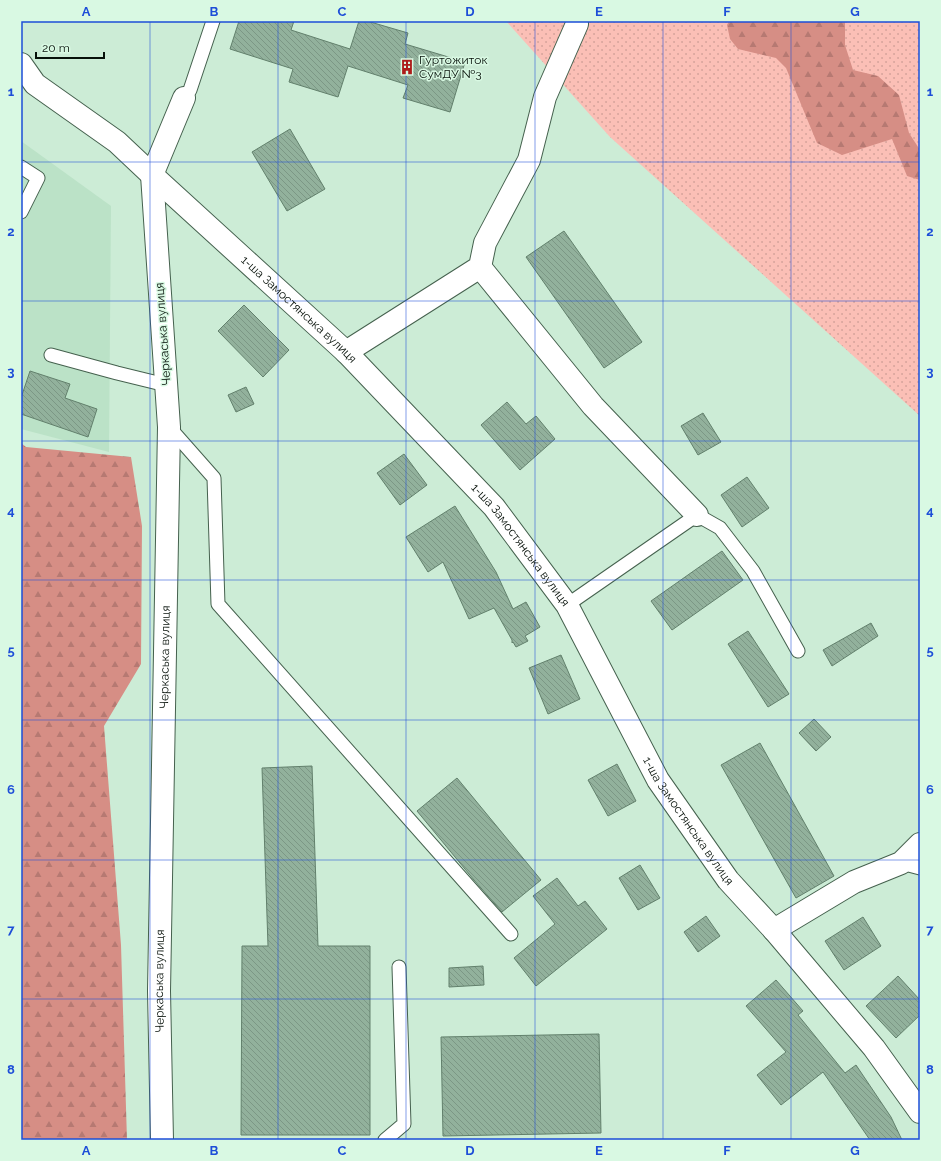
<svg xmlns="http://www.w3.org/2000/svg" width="941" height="1161" font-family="Raleway,sans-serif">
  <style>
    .built { fill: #bbe2c7 }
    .grass { fill: url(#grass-dots) }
    .forest { fill: url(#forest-firs) }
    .building { fill: url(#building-back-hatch); stroke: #62806c }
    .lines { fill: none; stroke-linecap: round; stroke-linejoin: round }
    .service-casing { stroke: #45614e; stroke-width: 15 }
    .minor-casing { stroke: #45614e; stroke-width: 24 }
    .service { stroke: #fff; stroke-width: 13 }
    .minor { stroke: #fff; stroke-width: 22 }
    .grid { fill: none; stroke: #1d4ed8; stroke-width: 1; stroke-opacity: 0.55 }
    .labels { text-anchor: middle; stroke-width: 3; stroke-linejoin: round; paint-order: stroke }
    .poi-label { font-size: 12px; fill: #061009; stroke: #d9f9e3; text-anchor: start }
    .street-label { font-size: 12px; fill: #061009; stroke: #d9f9e3 }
    .neatline { fill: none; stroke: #1d4ed8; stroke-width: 1.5 }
    .grid-label { font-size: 13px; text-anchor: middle; font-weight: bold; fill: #1d4ed8 }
  </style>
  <defs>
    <pattern id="grass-dots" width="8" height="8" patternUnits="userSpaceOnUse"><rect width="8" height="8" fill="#fbbfb6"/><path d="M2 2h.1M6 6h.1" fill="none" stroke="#d6a39b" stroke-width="1.8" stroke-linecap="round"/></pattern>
    <pattern id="forest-firs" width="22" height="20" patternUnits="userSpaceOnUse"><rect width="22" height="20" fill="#d68e85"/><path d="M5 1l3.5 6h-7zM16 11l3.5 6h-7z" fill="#b67972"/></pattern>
    <pattern id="building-back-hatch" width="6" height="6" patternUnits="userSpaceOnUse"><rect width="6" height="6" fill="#92b19c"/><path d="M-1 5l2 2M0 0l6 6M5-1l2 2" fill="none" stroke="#7c9785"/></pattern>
  </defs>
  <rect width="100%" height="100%" fill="#ccecd6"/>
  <path class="built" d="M 21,141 L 111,206 L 109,452 L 21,429 Z"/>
  <path class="grass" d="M 506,21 L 920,21 L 920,416 L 610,137 Z"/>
  <path class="forest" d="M 729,21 L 845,21 L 845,45 L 853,70 L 878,76 L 899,95 L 909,133 L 920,150 L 920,180 L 907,176 L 892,139 L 842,155 L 817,143 L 786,68 L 776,58 L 738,49 L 730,39 L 727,25 Z
    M 21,443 L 26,447 L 131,457 L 142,526 L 141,664 L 104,726 L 121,945 L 127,1140 L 21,1140 Z"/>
  <path class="building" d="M 239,21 L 294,21 L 291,30 L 350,49 L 359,21 L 367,21 L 408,33 L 405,44 L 465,62 L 450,112 L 403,98 L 408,85 L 348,66 L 338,97 L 289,82 L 293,69 L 230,49 Z
    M 290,129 L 325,189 L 287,211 L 252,152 Z
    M 564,231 L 642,342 L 604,368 L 526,257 Z
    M 244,305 L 289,350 L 263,377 L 218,331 Z
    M 30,371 L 70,384 L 65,398 L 97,409 L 88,437 L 21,414 L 21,398 Z
    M 246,387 L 254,404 L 236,412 L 228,395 Z
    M 507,402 L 526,424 L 536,416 L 555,439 L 520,470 L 481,425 Z
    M 703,413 L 721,442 L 698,455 L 681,426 Z
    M 404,454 L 427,485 L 400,505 L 377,473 Z
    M 747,477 L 769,508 L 742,527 L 721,495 Z
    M 455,506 L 496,572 L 513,609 L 526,602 L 540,627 L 525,636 L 528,641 L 516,647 L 513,642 L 512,643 L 512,640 L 494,608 L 469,619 L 443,562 L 428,572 L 406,537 Z
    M 722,551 L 743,580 L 672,630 L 651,601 Z
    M 871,623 L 878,636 L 832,666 L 823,650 Z
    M 748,631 L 789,694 L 768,707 L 728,644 Z
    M 561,655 L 580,699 L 548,714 L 529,668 Z
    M 814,719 L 831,737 L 816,751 L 799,733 Z
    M 760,743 L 834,876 L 796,898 L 721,765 Z
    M 617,764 L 636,801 L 608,816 L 588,780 Z
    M 312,766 L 318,946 L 370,946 L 370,1135 L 241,1135 L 242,946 L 268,946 L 262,768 Z
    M 457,778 L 541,880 L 502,912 L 474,880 L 417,811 Z
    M 640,865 L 660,898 L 638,910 L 619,878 Z
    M 557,878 L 578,906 L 585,901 L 607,929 L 536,986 L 514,958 L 555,924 L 533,896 Z
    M 706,916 L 720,936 L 698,952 L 684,932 Z
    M 863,917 L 881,946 L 844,970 L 825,941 Z
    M 483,966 L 484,985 L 449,987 L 449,968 Z
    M 898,976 L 920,1000 L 920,1015 L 896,1038 L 866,1006 Z
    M 776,980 L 803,1011 L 798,1015 L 845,1073 L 856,1065 L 891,1117 L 902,1140 L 870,1140 L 823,1072 L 781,1105 L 757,1075 L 786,1052 L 746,1006 Z
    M 599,1034 L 601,1133 L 443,1136 L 441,1037 Z"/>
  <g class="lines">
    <defs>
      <path id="service" d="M 184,98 L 190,90 L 213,21
        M 21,167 L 38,178 L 21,212
        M 51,355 L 117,373 L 166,385
        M 169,427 L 214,478 L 218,604 L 511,934
        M 567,605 L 697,515 L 720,528 L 753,571 L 798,651
        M 901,863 L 920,868
        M 385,1140 L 404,1124 L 399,967"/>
      <g id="minor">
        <path id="s1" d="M 21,64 L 35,84 L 117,142 L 152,175 L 346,352 L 494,507 L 567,605 L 658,780 L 728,880 L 774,930 L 874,1048 L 920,1112"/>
        <path d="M 480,267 L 593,406 L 697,515"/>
        <path d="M 346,352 L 480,267 L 485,243 L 529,160 L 545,97 L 577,24"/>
        <path d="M 774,930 L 854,882 L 901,863 L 920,844"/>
        <path id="s2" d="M 162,1140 L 159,991 L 169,427 L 152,175 L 184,98"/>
      </g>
    </defs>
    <use href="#service" class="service-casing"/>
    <use href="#minor" class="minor-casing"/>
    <use href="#service" class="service"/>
    <use href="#minor" class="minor"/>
  </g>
  <path class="grid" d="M 150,21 L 150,1140M 278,21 L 278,1140M 406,21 L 406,1140M 535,21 L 535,1140M 663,21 L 663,1140M 791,21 L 791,1140M 21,162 L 920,162M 21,301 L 920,301M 21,441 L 920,441M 21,580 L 920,580M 21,720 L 920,720M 21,860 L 920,860M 21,999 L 920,999"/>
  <defs>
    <symbol id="building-bare" viewBox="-9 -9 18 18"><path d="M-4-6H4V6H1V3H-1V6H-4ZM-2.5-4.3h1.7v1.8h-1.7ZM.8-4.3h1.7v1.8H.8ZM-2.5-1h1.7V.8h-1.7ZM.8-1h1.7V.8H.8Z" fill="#ad1c1a" stroke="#d9f9e3" stroke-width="2.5" paint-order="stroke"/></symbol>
  </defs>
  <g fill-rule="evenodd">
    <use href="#building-bare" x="396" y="56" width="22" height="22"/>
  </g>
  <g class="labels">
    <g class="poi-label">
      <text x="419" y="64">Гуртожиток<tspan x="419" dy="14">СумДУ №3</tspan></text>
    </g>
    <g class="street-label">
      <text dy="4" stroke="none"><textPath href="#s1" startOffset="372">1-ша Замостянська вулиця</textPath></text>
      <text transform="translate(163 334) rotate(-94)" y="4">Черкаська вулиця</text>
      <text dy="4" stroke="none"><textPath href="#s1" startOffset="696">1-ша Замостянська вулиця</textPath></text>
      <text dy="4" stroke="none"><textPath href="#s2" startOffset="483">Черкаська вулиця</textPath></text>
      <text dy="4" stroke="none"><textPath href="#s1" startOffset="1020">1-ша Замостянська вулиця</textPath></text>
      <text dy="4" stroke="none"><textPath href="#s2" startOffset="159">Черкаська вулиця</textPath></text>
    </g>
  </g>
  <rect width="941" height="1161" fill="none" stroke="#d9f9e3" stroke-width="44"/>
  <path d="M36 52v6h68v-6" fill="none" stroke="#061009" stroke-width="2"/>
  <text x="42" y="52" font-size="12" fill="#061009" stroke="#d9f9e3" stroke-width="3" paint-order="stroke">20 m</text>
  <rect x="22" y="22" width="897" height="1117" class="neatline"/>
  <g class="grid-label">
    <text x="86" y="16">A</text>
    <text x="214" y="16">B</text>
    <text x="342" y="16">C</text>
    <text x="470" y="16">D</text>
    <text x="599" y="16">E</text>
    <text x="727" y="16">F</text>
    <text x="855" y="16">G</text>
    <text x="11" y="96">1</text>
    <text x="930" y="96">1</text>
    <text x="11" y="236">2</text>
    <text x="930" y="236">2</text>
    <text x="11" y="376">3</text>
    <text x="930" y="376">3</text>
    <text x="11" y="515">4</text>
    <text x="930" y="515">4</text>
    <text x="11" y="655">5</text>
    <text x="930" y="655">5</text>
    <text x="11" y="794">6</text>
    <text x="930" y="794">6</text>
    <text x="11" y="934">7</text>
    <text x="930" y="934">7</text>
    <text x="11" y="1074">8</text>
    <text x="930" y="1074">8</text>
    <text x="86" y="1155">A</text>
    <text x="214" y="1155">B</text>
    <text x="342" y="1155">C</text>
    <text x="470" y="1155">D</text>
    <text x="599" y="1155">E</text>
    <text x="727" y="1155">F</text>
    <text x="855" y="1155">G</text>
  </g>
</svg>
